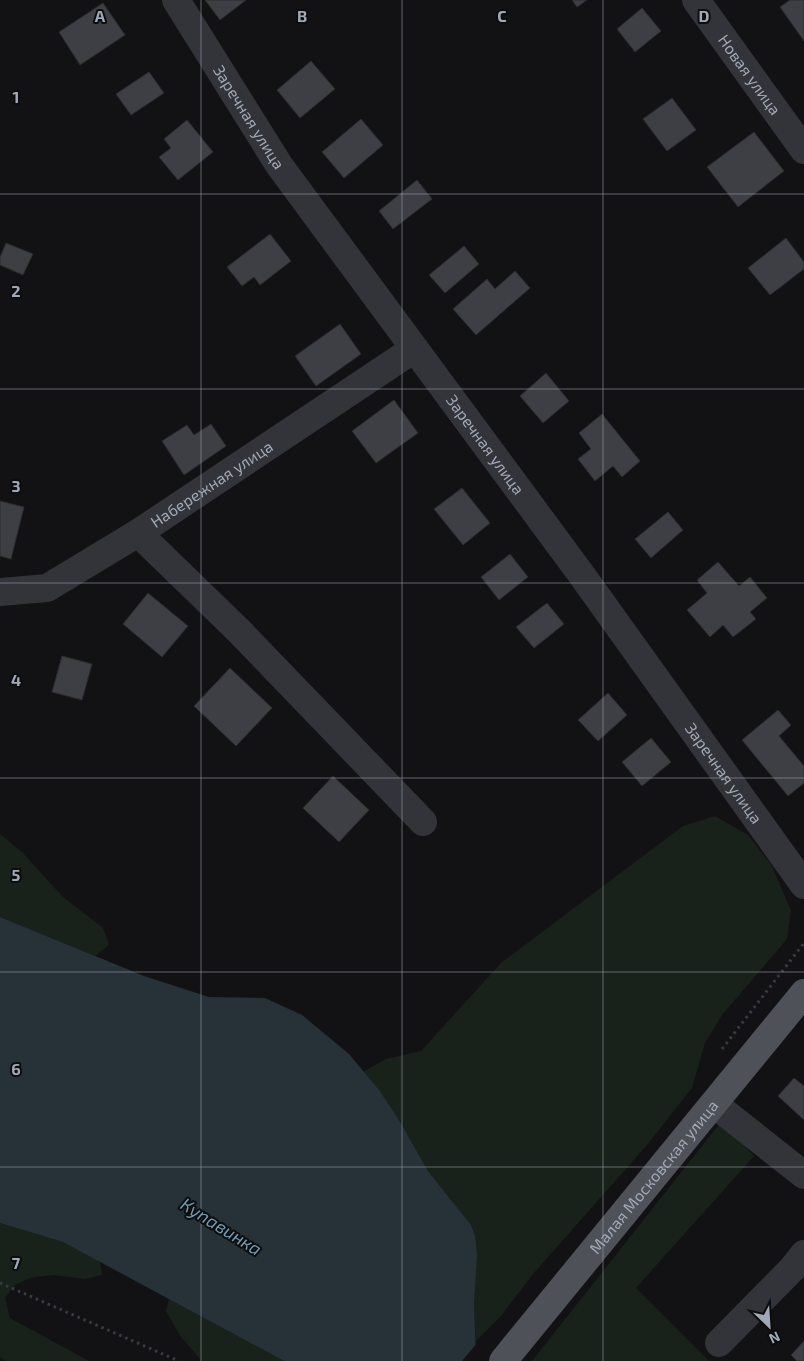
<svg xmlns="http://www.w3.org/2000/svg" width="804" height="1361" font-family="'Exo 2',sans-serif">
  <style>
    .green { fill: #19221a }
    .water { fill: #273138 }
    .pier { fill: #121214 }
    .building { fill: #3d3f44; stroke: #2b2c30 }
    .lines { fill: none; stroke-linecap: round; stroke-linejoin: round }
    .path { stroke: #383b40; stroke-width: 3; stroke-dasharray: 2.5 4; stroke-linecap: butt }
    .minor { stroke: #323439; stroke-width: 28 }
    .major { stroke: #4e5158; stroke-width: 28 }
    .grid { fill: none; stroke: #a1a9b6; stroke-width: 1; stroke-opacity: 0.55 }
    .labels { text-anchor: middle; stroke-width: 4; stroke-linejoin: round; paint-order: stroke }
    .street-label { font-size: 16px; fill: #a1a9b6; stroke: #0d0d0e }
    .water-label { font-size: 18px; font-style: italic; fill: #7499b5; stroke: #0d0d0e }
    .grid-label { font-size: 16px; text-anchor: middle; font-weight: bold; fill: #a1a9b6; stroke: #0d0d0e; stroke-width: 4; stroke-linejoin: round; paint-order: stroke }
  </style>
  <rect width="100%" height="100%" fill="#121214"/>
  <path class="green" d="M 715,816 L 748,835 L 772,866 L 791,911 L 787,939 L 722,1015 L 705,1043 L 692,1088 L 647,1145 L 533,1274 L 501,1316 L 476,1341 L 474,1304 L 475,1236 L 471,1225 L 428,1171 L 399,1120 L 363,1072 L 386,1059 L 421,1051 L 501,963 L 683,826 Z
    M 0,834 L 22,852 L 62,896 L 103,928 L 109,945 L 95,956 L 0,917 Z
    M 721,1122 L 754,1156 L 636,1288 L 709,1361 L 532,1361 Z
    M 0,1223 L 63,1242 L 100,1261 L 102,1275 L 85,1279 L 53,1275 L 30,1278 L 15,1285 L 5,1298 L 10,1318 L 89,1361 L 6,1361 L 0,1357 Z
    M 169,1299 L 284,1361 L 202,1361 L 181,1337 L 166,1311 Z"/>
  <path class="water" d="M 0,917 L 144,976 L 209,997 L 265,998 L 302,1015 L 349,1054 L 379,1090 L 399,1120 L 428,1171 L 471,1225 L 475,1236 L 477,1255 L 474,1304 L 476,1353 L 480,1361 L 284,1361 L 63,1242 L 0,1223 Z"/>
  <path class="pier" d="M 478,1342 L 478,1352 L 483,1361 L 462,1361 Z"/>
  <path class="building" d="M 205,0 L 246,0 L 220,20 Z
    M 572,0 L 587,0 L 577,7 Z
    M 790,0 L 804,0 L 804,41 L 780,7 Z
    M 103,3 L 125,35 L 80,65 L 59,32 Z
    M 642,8 L 661,31 L 635,52 L 617,29 Z
    M 311,61 L 335,89 L 300,118 L 277,90 Z
    M 149,72 L 164,93 L 131,115 L 116,94 Z
    M 672,98 L 696,130 L 667,151 L 643,119 Z
    M 361,119 L 383,145 L 344,178 L 322,152 Z
    M 187,120 L 213,152 L 178,180 L 159,157 L 171,148 L 164,139 Z
    M 754,132 L 784,171 L 738,207 L 707,167 Z
    M 417,180 L 432,199 L 393,229 L 379,211 Z
    M 270,234 L 291,261 L 260,285 L 254,277 L 242,286 L 227,267 Z
    M 786,238 L 804,262 L 804,269 L 770,295 L 748,268 Z
    M 6,243 L 33,254 L 23,275 L 0,265 L 0,257 Z
    M 464,246 L 479,264 L 445,293 L 429,275 Z
    M 515,271 L 530,288 L 476,335 L 453,309 L 487,279 L 495,289 Z
    M 340,324 L 361,354 L 316,386 L 295,356 Z
    M 546,373 L 569,401 L 543,423 L 520,396 Z
    M 394,400 L 418,433 L 376,463 L 352,431 Z
    M 602,414 L 640,461 L 622,477 L 613,466 L 595,481 L 578,459 L 591,449 L 579,433 Z
    M 211,424 L 226,446 L 184,475 L 162,441 L 187,425 L 194,435 Z
    M 462,488 L 490,523 L 463,545 L 434,509 Z
    M 0,501 L 24,507 L 11,559 L 0,556 Z
    M 668,512 L 683,530 L 651,558 L 635,539 Z
    M 510,554 L 528,577 L 499,600 L 481,577 Z
    M 718,562 L 739,586 L 750,577 L 767,598 L 750,612 L 756,619 L 733,637 L 723,625 L 710,637 L 687,610 L 707,593 L 697,580 Z
    M 148,593 L 188,626 L 162,657 L 123,624 Z
    M 547,603 L 564,624 L 534,648 L 516,627 Z
    M 62,656 L 92,664 L 82,700 L 52,692 Z
    M 230,668 L 272,708 L 236,746 L 194,706 Z
    M 608,693 L 627,715 L 598,741 L 578,720 Z
    M 778,710 L 791,725 L 779,736 L 804,766 L 804,783 L 788,796 L 742,740 Z
    M 651,738 L 671,762 L 642,786 L 622,762 Z
    M 333,776 L 369,810 L 339,842 L 303,808 Z
    M 794,1078 L 804,1086 L 804,1120 L 778,1096 Z
    M 804,1341 L 804,1361 L 797,1361 L 791,1355 Z"/>
  <g class="lines">
    <path class="path" d="M 722,1049 L 804,943
      M 0,1283 L 179,1361"/>
    <g class="minor">
      <path id="s1" d="M 176,0 L 279,165 L 581,574 L 804,885"/>
      <path id="s2" d="M 696,0 L 804,150"/>
      <path d="M 138,533 L 239,631 L 423,822"/>
      <path id="s3" d="M 0,592 L 47,588 L 138,533 L 414,349"/>
      <path d="M 714,1104 L 804,1175"/>
      <path d="M 719,1343 L 792,1269 L 804,1254"/>
    </g>
    <path class="major" id="s4" d="M 503,1361 L 804,993"/>
  </g>
  <path class="grid" d="M 201,0 L 201,1361M 402,0 L 402,1361M 603,0 L 603,1361M 0,194 L 804,194M 0,389 L 804,389M 0,583 L 804,583M 0,778 L 804,778M 0,972 L 804,972M 0,1167 L 804,1167"/>
  <g class="labels">
    <g class="street-label">
      <text dy="6" stroke="none"><textPath href="#s2" startOffset="92">Новая улица</textPath></text>
      <text dy="6" stroke="none"><textPath href="#s1" startOffset="138">Заречная улица</textPath></text>
      <text dy="6" stroke="none"><textPath href="#s1" startOffset="542">Заречная улица</textPath></text>
      <text dy="6" stroke="none"><textPath href="#s3" startOffset="242">Набережная улица</textPath></text>
      <text dy="6" stroke="none"><textPath href="#s1" startOffset="948">Заречная улица</textPath></text>
      <text dy="6" stroke="none"><textPath href="#s4" startOffset="238">Малая Московская улица</textPath></text>
    </g>
    <g class="water-label">
      <text transform="translate(221 1227) rotate(32)" y="6">Купавинка</text>
    </g>
  </g>
  <g class="grid-label">
    <text x="100" y="22">A</text>
    <text x="302" y="22">B</text>
    <text x="502" y="22">C</text>
    <text x="704" y="22">D</text>
    <text x="16" y="103">1</text>
    <text x="16" y="297">2</text>
    <text x="16" y="492">3</text>
    <text x="16" y="686">4</text>
    <text x="16" y="881">5</text>
    <text x="16" y="1075">6</text>
    <text x="16" y="1269">7</text>
  </g>
  <g transform="translate(769 1326) rotate(155)" stroke="#0d0d0e" stroke-width="4" paint-order="stroke">
  <path d="M0-4L9 19L0 12L-9 19Z" fill="#a1a9b6"/>
  <text y="-8" font-size="14" font-weight="bold" text-anchor="middle" fill="#a1a9b6">N</text>
  </g>
</svg>
